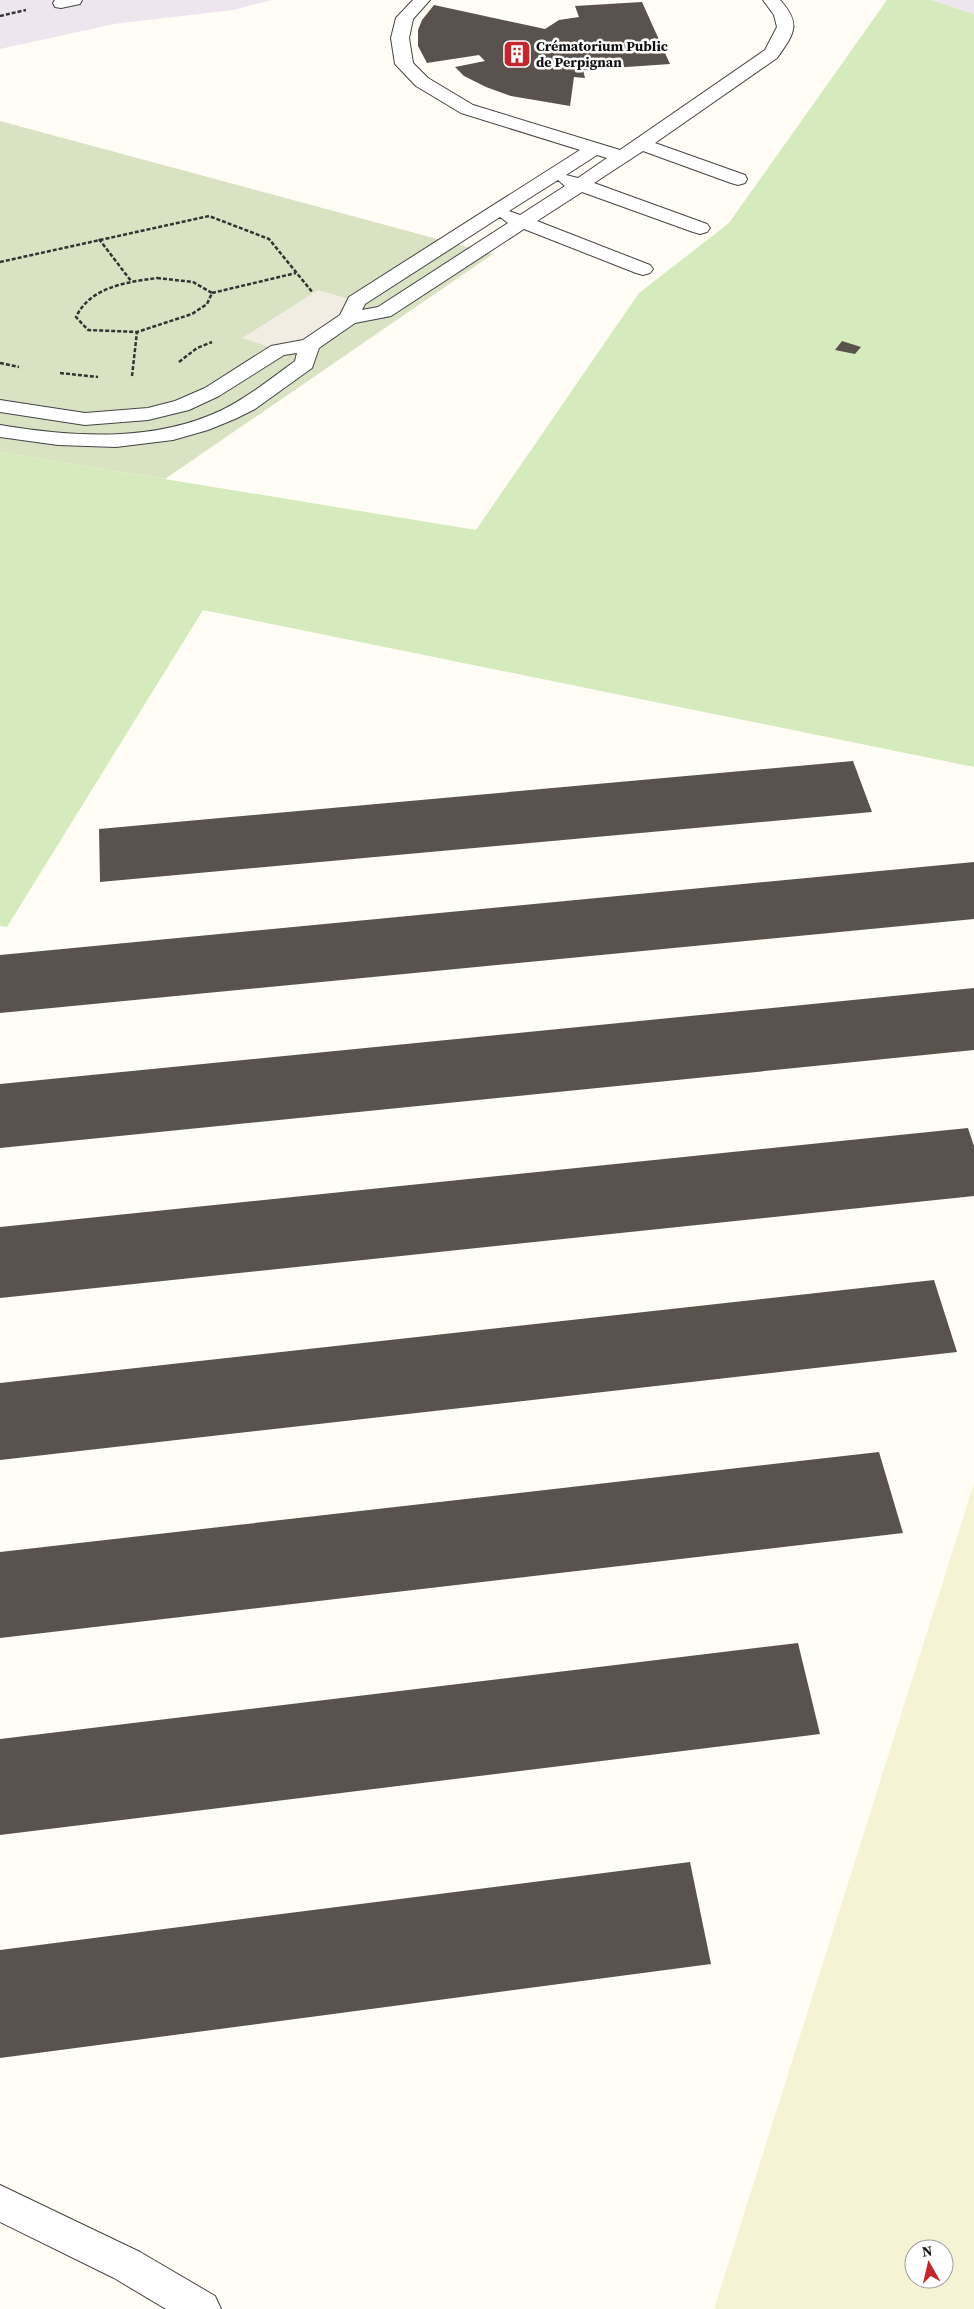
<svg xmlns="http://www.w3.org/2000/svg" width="974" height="2309" font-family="'Source Serif 4',serif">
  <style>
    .industrial { fill: #eee6ef }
    .farmland { fill: #f6f3d4; fill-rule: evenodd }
    .green { fill: #d5ebbd }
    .cemetery { fill: #d9e3c4 }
    .plaza { fill: #f1ede2 }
    .building { fill: #5a524d }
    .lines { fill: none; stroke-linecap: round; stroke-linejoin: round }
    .lane-casing { stroke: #444; stroke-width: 2 }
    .street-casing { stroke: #444; stroke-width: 2 }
    .path { stroke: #333; stroke-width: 2.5; stroke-dasharray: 4 2; stroke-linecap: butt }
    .lane { fill: #fff; fill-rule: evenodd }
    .street { fill: #fff; fill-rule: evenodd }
    .labels { text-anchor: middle; stroke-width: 5; stroke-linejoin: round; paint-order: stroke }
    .far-poi-label { font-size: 14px; font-weight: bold; fill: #111; stroke: #fff; text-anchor: start }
  </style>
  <rect width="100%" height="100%" fill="#fffdf5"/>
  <path class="industrial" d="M 0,0 L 272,0 L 233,10 L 114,24 L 0,49 Z
    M 931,0 L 974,0 L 974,14 Z"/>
  <path class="farmland" d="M 974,1483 L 974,2309 L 714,2309 ZM 914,2249 L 944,2249 L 944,2279 L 914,2279 Z"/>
  <path class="green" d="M 887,0 L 931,0 L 974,14 L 974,767 L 203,610 L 7,927 L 0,926 L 0,452 L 476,530 L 639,293 L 729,223 Z"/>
  <path class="cemetery" d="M 0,121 L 493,254 L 165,479 L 0,452 Z"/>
  <path class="plaza" d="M 318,290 L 356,301 L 309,345 L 278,350 L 242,338 Z"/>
  <path class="building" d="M 642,2 L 670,64 L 583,70 L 585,78 L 574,77 L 570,106 L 511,96 L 486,87 L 464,76 L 455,67 L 485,61 L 479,55 L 427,63 L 418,46 L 418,30 L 422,20 L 434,5 L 545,29 L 559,20 L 579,17 L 575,6 Z
    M 842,341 L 861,347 L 855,354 L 835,350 Z
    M 853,761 L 872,812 L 100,882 L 99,829 Z
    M 974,862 L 974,919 L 0,1013 L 0,955 Z
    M 974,988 L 974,1050 L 0,1148 L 0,1084 Z
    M 968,1128 L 974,1146 L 974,1196 L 0,1298 L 0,1227 Z
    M 934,1280 L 957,1352 L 0,1460 L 0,1383 Z
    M 879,1452 L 903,1533 L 0,1638 L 0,1552 Z
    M 798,1643 L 820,1734 L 0,1835 L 0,1739 Z
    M 690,1862 L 711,1964 L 0,2058 L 0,1950 Z"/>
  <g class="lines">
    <defs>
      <path id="lane" d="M 413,0 L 430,0 L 413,19 L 409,38 L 413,63 L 428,78 L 473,105 L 620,150 L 765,50 L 777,27 L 774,15 L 763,0 L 780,0 C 802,24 794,34 777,58 L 655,143 L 745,175 L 747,179 L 745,183 L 738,185 L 731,183 L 643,151 L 594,183 L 707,224 L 710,228 L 707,232 L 700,234 L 693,232 L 582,192 L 537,221 L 650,265 L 653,269 L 650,273 L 643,275 L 636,273 L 524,229 L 391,316 L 355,323 L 319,348 L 312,368 L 255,409 L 235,419 L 208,430 L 173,440 L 116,447 L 58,445 L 0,437 L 0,425 C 73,437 153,443 222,410 C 248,397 272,378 295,361 L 297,353 L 284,355 L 219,396 L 189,410 L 148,420 L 85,425 L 0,412 L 0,400 L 85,413 L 148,408 L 175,401 L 205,388 L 271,346 L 303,340 L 340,315 L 349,297 L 580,150 L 461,113 L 416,86 L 395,64 L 391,38 L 396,18 ZM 597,155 L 607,158 L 578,178 L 566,175 ZM 558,180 L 565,186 L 520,215 L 509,211 ZM 500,217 L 508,223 L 378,307 L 362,310 L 365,304 Z"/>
      <path id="street" d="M 55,0 L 82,0 L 80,4 L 61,8 L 55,7 L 53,3 Z
        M 0,2185 L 140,2252 L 215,2296 L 221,2309 L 166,2309 L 114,2278 L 0,2222 Z"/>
    </defs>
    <use href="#lane" class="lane-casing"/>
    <use href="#street" class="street-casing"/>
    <path class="path" d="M 0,16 L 26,10
      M 99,239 L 131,281
      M 0,262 L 209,216 L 269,239 L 313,293
      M 157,278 L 193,282 L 212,293 L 207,304 L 192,314 L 137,332 L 88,330 L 76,317 C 90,287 127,282 157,278 Z
      M 212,293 L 296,273
      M 179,362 L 197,348 L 212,342
      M 0,363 L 19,367
      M 60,373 L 98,377
      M 132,376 L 137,332"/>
    <use href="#lane" class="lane"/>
    <use href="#street" class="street"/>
  </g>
  <defs>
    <symbol id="building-square" viewBox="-11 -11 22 22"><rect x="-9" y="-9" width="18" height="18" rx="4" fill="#c4262e" stroke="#fff"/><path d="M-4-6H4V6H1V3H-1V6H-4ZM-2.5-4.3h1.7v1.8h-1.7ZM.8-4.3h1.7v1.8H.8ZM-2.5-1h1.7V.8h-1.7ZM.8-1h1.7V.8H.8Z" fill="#fff"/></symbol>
  </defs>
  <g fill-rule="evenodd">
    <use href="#building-square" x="501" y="38" width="32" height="32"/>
  </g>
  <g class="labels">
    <g class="far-poi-label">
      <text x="536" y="51">Crématorium Public<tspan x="536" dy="16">de Perpignan</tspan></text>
    </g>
  </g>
  <g transform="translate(929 2264) rotate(352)"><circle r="24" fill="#ffffff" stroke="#a0a0a0"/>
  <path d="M0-4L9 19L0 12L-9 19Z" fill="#c4262e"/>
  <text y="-8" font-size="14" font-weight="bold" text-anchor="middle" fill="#111111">N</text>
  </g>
</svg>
